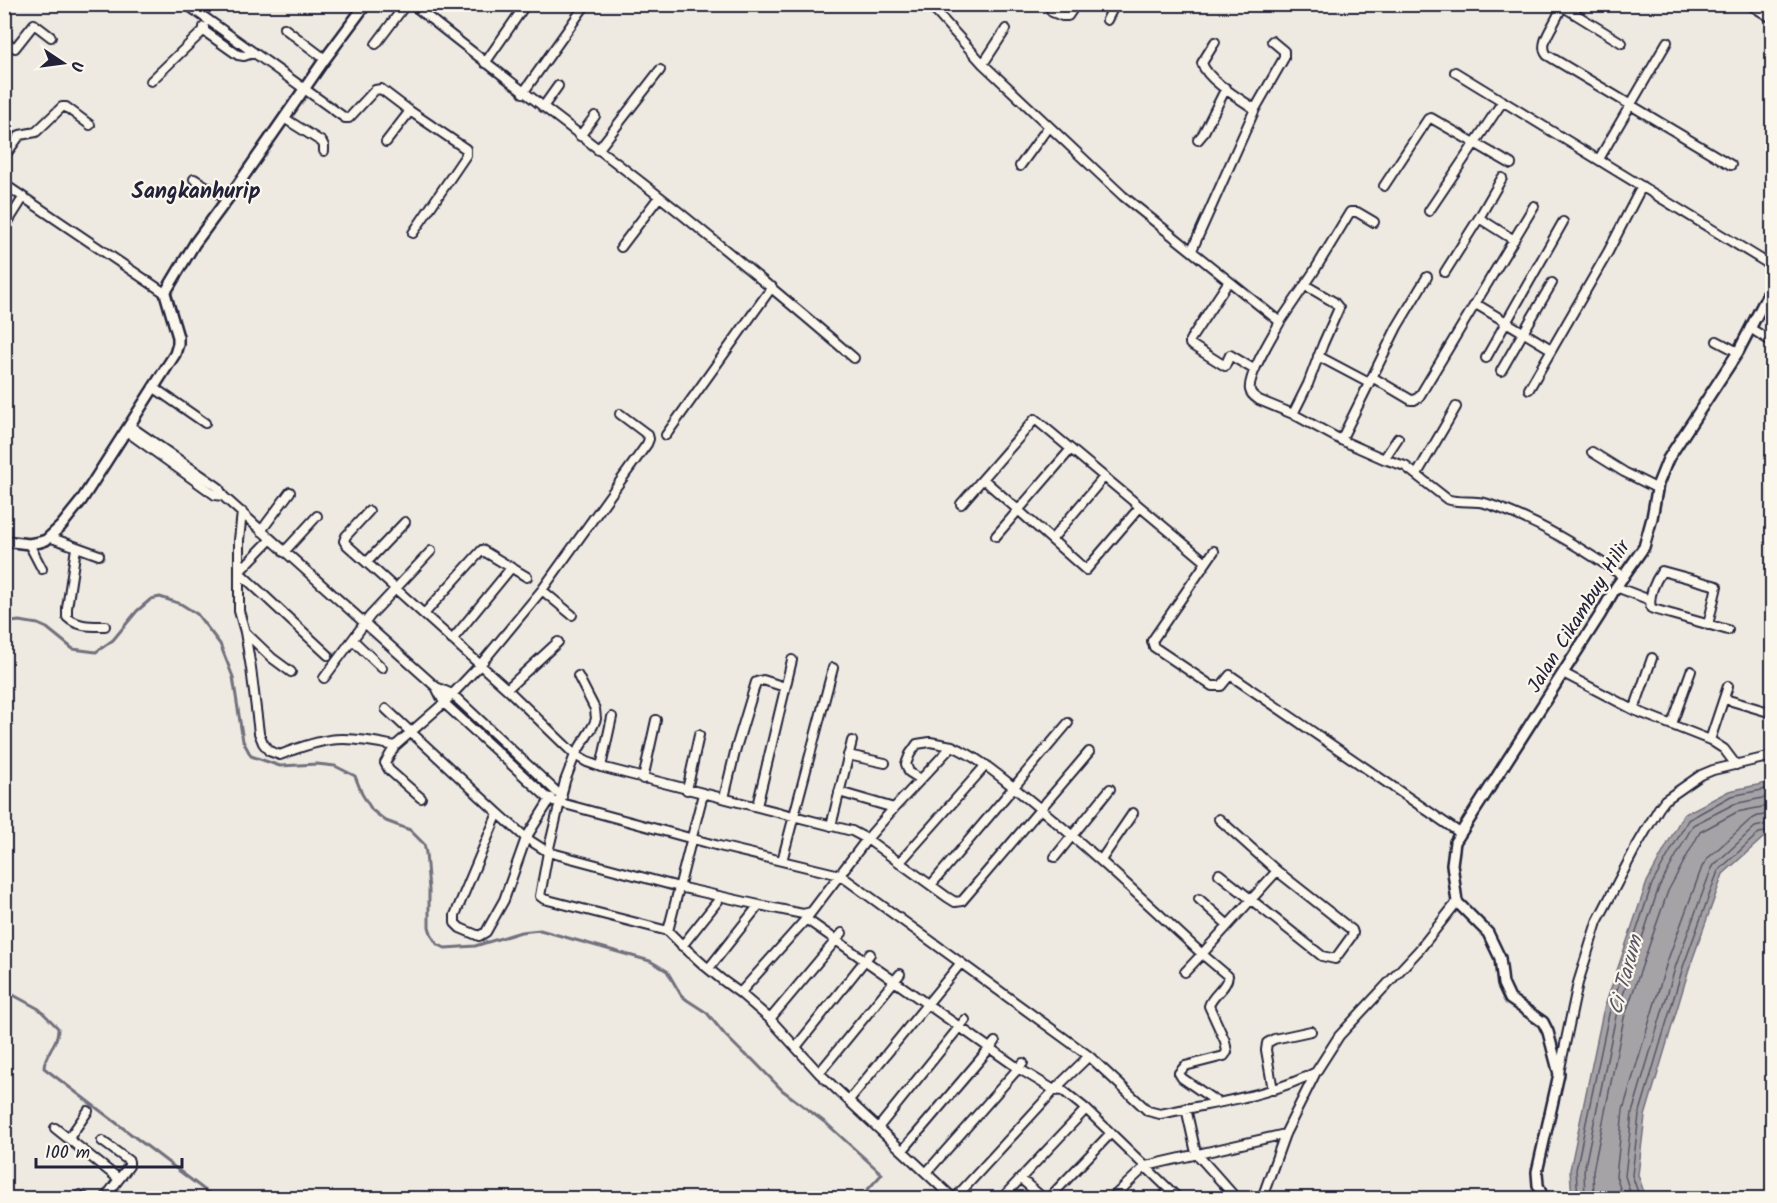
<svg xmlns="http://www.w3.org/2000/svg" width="1777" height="1203" font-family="Kalam,sans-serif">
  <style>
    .water { fill: #a6a3a7; stroke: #716f7c; stroke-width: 1.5 }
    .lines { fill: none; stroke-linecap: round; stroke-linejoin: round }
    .shore { stroke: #575666; stroke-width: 1.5 }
    .stream { stroke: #716f7c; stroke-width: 3 }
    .minor-casing { stroke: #22223b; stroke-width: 12 }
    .tertiary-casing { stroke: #22223b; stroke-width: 14 }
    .minor { stroke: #fbf7ec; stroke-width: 8 }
    .tertiary { stroke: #fbf7ec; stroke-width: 9 }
    .labels { text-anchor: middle; stroke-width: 4.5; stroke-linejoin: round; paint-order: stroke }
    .street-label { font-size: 20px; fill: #22223b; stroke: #fbf7ec }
    .water-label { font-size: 21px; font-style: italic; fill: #575666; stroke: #fbf7ec }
    .quarter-label { font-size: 22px; font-weight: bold; fill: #22223b; stroke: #fbf7ec }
  </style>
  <rect width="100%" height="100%" fill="#eeeae2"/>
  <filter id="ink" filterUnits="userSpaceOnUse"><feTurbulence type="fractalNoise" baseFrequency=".0167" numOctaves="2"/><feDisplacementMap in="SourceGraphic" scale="12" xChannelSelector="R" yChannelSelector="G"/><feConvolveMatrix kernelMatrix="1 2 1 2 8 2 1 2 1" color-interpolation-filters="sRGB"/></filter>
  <g filter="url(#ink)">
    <path class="water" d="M 1772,782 L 1772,837 L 1763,838 L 1723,874 L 1689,969 L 1645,1116 L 1638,1175 L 1646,1198 L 1572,1198 L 1570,1170 L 1603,1012 L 1647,882 L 1683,815 L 1729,791 Z"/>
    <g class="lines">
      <path class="shore" d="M 1578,1198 L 1576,1170 L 1609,1014 L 1652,884 L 1688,820 L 1731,796 L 1772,788
        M 1585,1198 L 1584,1171 L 1616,1016 L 1659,887 L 1693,825 L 1734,804 L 1772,796
        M 1594,1198 L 1593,1171 L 1624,1018 L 1668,891 L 1700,832 L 1737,812 L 1772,805
        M 1623,1198 L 1616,1176 L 1623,1110 L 1667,962 L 1702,867 L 1708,858 L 1750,820 L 1758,816 L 1772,814
        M 1632,1198 L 1625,1176 L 1632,1113 L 1676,965 L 1711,870 L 1714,865 L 1755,827 L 1772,823
        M 1640,1198 L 1632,1175 L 1639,1115 L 1683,967 L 1718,871 L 1759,833 L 1772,831"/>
      <path class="stream" d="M 4,623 L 19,621 L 38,624 L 47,628 L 73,649 L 96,652 L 113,640 L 137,611 L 151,599 L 160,597 L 181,604 L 197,614 L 220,644 L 233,677 L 243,741 L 251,756 L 280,766 L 317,764 L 335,766 L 355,776 L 362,794 L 372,810 L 386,821 L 410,830 L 424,844 L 426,853 L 429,890 L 429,927 L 432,936 L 437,944 L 445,948 L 475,946 L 521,932 L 540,930 L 650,961 L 667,971 L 681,995 L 687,1000 L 707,1013 L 725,1035 L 744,1054 L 752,1059 L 782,1090 L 827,1124 L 882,1174 L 860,1198
        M 4,990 L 39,1009 L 58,1028 C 59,1044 44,1053 44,1068 L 215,1198"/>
      <defs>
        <path id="minor" d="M 186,4 L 345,118 L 349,118 L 375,90 L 381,89 L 410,111 L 466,149 L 466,155 L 413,233
          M 412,4 C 500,75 591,142 679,212 C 738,260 796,308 854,358
          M 929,4 L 983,64 L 1123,196 L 1280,322 C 1273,335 1247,376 1250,390 C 1251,395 1255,397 1259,400 L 1293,414 L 1341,440 L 1384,459 L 1405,466 L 1447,499 C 1460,504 1474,499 1488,504 C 1537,520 1581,548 1624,577
          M 1049,4 L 1052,12 L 1062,16 L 1068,16 L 1076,4
          M 1562,4 C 1560,20 1536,42 1547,55 L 1731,165
          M 1749,4 L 1772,18
          M 1562,6 L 1622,43
          M 1107,20 L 1115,4
          M 204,27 L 204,31 L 238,55 L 244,56 L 253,53
          M 284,28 L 325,59
          M 4,41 L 15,48 L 34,24 L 51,37
          M 1215,42 L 1202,63 C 1207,80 1240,99 1255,109
          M 376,44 L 406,4
          M 485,63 L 526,4
          M 983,64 L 1006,29
          M 1455,72 L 1772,266
          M 151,81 L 204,30
          M 523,93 L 586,4
          M 543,107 L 558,86
          M 284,118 L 322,142 L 324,146 L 324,151
          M 580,136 L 595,116
          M 1198,140 L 1203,134 L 1226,88
          M 386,142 L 410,111
          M 598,150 L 660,70
          M 4,157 L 20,135 L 36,132 L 62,107 L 66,107 L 90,125
          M 1599,159 L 1667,42
          M 1020,166 L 1049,126
          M 194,179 L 227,199
          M 4,184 L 165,293
          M 1384,186 L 1428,119 L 1431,118 L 1511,164
          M 1429,211 L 1503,101
          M 1479,218 L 1502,178
          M 4,228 L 23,198
          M 621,247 L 659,197
          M 1192,250 L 1255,109 L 1284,58 L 1284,51 L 1272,41
          M 1445,272 L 1479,218 L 1514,240
          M 1229,281 L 1190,340 L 1190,344 L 1225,366 L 1230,355 L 1255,370
          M 1476,304 L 1551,349
          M 1280,322 L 1313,273 L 1350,212 L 1357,212 L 1374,222
          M 1750,328 L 1772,342
          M 1717,341 L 1738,352
          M 1318,356 L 1369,383
          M 1486,358 L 1563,222
          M 1501,371 L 1552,283
          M 1372,377 L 1411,400 L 1414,400 L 1419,397 L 1534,206
          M 153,387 L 205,423
          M 1529,389 L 1608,252 L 1642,186
          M 1293,414 L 1308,384 L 1323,344 L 1339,308 L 1334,302 L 1305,285
          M 130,426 L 218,487 L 223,496 L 436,687 L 452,694 L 562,797
          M 126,431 L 215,495 L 223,496
          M 666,435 L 772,287
          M 1341,440 L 1397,327 L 1427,277
          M 1592,452 L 1624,472 L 1658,489
          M 1384,459 L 1398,438
          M 1417,474 L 1456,407
          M 983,479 L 1086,570 L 1140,507
          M 961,504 L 1035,419 L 1206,562
          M 369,511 L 346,536 L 344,541 L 346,544 L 507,689 L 575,755 L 587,762 L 601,767
          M 242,512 L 239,540 L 239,611 L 245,632 L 251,668 L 259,733 L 263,743 L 269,751 L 280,755 C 327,736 345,735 395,746
          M 261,531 L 290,492
          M 996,536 L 1071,449
          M 49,537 L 99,555
          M 1052,539 L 1104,477
          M 29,544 L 42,569
          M 76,548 L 67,608 L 67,617 C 77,627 92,626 105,626
          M 1214,551 L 1152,641 L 1154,647 L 1212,686 L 1221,686 L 1230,675 L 1460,833
          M 284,552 L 317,516
          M 367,562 L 405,522
          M 240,571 L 270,540
          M 240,573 L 328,655
          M 1616,587 L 1650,600
          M 542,590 L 572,615
          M 424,614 L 482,550 L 527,577
          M 1708,625 L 1717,586 L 1662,571 C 1655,581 1648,596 1651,608 L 1653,609 L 1728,630
          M 245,632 L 272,658 L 291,672
          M 353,640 L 382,668
          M 452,640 L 511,568
          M 1563,673 L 1634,710 L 1710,740 L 1724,749 L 1736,765
          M 578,676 L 595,709 L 596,719 L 593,726 L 575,755 L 565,781 L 548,852 L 540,896 L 544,899 L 668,931 C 690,954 714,975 740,993 L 806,919 L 867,839 L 947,897 L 955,902 L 962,901 L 1089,752
          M 324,678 L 370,616 L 431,551
          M 436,687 L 444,703 L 550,800 L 719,846 L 840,875 L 1089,1056 L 1148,1111 L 1160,1114 C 1212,1103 1268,1097 1316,1072
          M 507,689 L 558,642
          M 1725,699 L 1772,713
          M 386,709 L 498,813 L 526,838 L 548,852 L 679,887 L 759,905 L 803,914 L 811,912
          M 1634,710 L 1652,658
          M 612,717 L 601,767 L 852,831 L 867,839 L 894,808 L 952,746 C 980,758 1003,779 1027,798 C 1088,847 1145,901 1202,954 L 1185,972
          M 1672,724 L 1691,671
          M 1710,740 L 1728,686
          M 848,755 L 885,763
          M 643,779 L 656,720
          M 920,779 L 909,772 L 906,764 L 910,754 L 917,744 L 930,742 L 952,746
          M 687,790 L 699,735
          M 839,792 L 894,808
          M 421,798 L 389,770 L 385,763 L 395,746 L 444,703 L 480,665 L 542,590 L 647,444 L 649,439 L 648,435 L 620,414
          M 724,798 L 736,748 L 756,682 L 763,680 L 785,687
          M 757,806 L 792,660
          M 498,813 L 455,915 L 455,923 L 460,928 L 479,936 L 486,932 L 504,900 L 526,838 L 551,798
          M 831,826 L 852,741
          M 1055,857 L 1110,789
          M 1101,860 L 1133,813
          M 782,861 L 833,668
          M 900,862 L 986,765
          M 1219,874 L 1322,956 L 1335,959 L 1351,937 L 1353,933 L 1352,930 L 1277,871
          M 931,885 L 1068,723
          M 1199,899 L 1228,925
          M 804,916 L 806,919 L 1018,1068 L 1054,1090 L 1063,1091
          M 668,931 L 703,794
          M 682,946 L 721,897
          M 709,968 L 759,905
          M 740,993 L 770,1019 L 819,1073 L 953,1198
          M 770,1019 L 842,933
          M 796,1047 L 870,954
          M 819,1073 L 900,974
          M 1559,1073 L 1578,983 L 1597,922 L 1635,849 L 1659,808 L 1665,800 L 1701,775 L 1713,770 L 1772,756
          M 1061,1089 L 1086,1109 L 1178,1198
          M 1273,1090 L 1266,1050 L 1267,1043 L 1274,1039 L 1311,1031
          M 849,1100 L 960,964
          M 1217,1102 L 1182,1078 L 1179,1073 L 1185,1066 L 1224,1056 L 1227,1052 L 1225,1041 L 1209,1006 C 1212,995 1227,988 1228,976 L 1202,954 L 1277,871 L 1219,819
          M 1186,1108 L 1196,1153 L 1236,1198
          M 55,1128 L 119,1179 L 105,1198
          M 878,1128 L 965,1020
          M 69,1138 L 88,1111
          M 102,1141 L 129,1161 L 129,1166 L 119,1179
          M 903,1150 L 995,1042
          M 927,1172 L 1023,1063
          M 1021,1179 L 1043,1198
          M 80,1195 L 85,1198
          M 955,1198 L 1059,1085 L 1089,1056
          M 1002,1198 L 1086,1109
          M 1049,1198 L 1111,1133
          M 1112,1198 L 1146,1166 L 1285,1134
          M 1162,1198 L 1169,1190
          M 1262,1198 L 1285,1134 L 1316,1072 L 1339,1036 L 1419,950 L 1457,902"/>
        <path id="tertiary" d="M 4,541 L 29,544 L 40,542 L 46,540 L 61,526 L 81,501 L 175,354 L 178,344 L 178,337 L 165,293 L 195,243 L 237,186 L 325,59 L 366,4
          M 1543,1198 L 1538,1185 L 1537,1172 L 1559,1074 L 1548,1032 L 1543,1022 L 1510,999 L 1503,984 L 1500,958 L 1488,933 L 1457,902 L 1452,864 L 1455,842 L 1600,615 L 1616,587 L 1644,547 L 1652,518 L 1658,484 L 1668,459 L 1738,352 L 1767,296 L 1772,283"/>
      </defs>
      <use href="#minor" class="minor-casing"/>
      <use href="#tertiary" class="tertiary-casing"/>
      <use href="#minor" class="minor"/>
      <use href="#tertiary" class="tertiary"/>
    </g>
  </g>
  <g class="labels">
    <g class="street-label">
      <text transform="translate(1578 616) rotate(-58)" y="7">Jalan Cikambuy Hilir</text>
    </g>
    <g class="water-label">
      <text transform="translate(1625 975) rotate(-75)" y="7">Ci Tarum</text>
    </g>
    <g class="quarter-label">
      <text x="196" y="198">Sangkanhurip</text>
    </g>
  </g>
  <rect width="1777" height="1203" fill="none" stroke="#fbf7ec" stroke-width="24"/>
  <rect x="12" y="12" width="1753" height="1179" fill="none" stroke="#22223b" stroke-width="2" filter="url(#ink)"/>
  <g transform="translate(63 63) rotate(103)" stroke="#fbf7ec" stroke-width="4.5" paint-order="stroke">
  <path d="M0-4.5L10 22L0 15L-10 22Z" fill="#22223b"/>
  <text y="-9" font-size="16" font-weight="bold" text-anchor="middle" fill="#22223b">U</text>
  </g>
  <path d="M36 1158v9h146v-9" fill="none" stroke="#22223b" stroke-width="3"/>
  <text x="45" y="1158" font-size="18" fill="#22223b" stroke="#fbf7ec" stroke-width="4.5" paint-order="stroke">100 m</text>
</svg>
